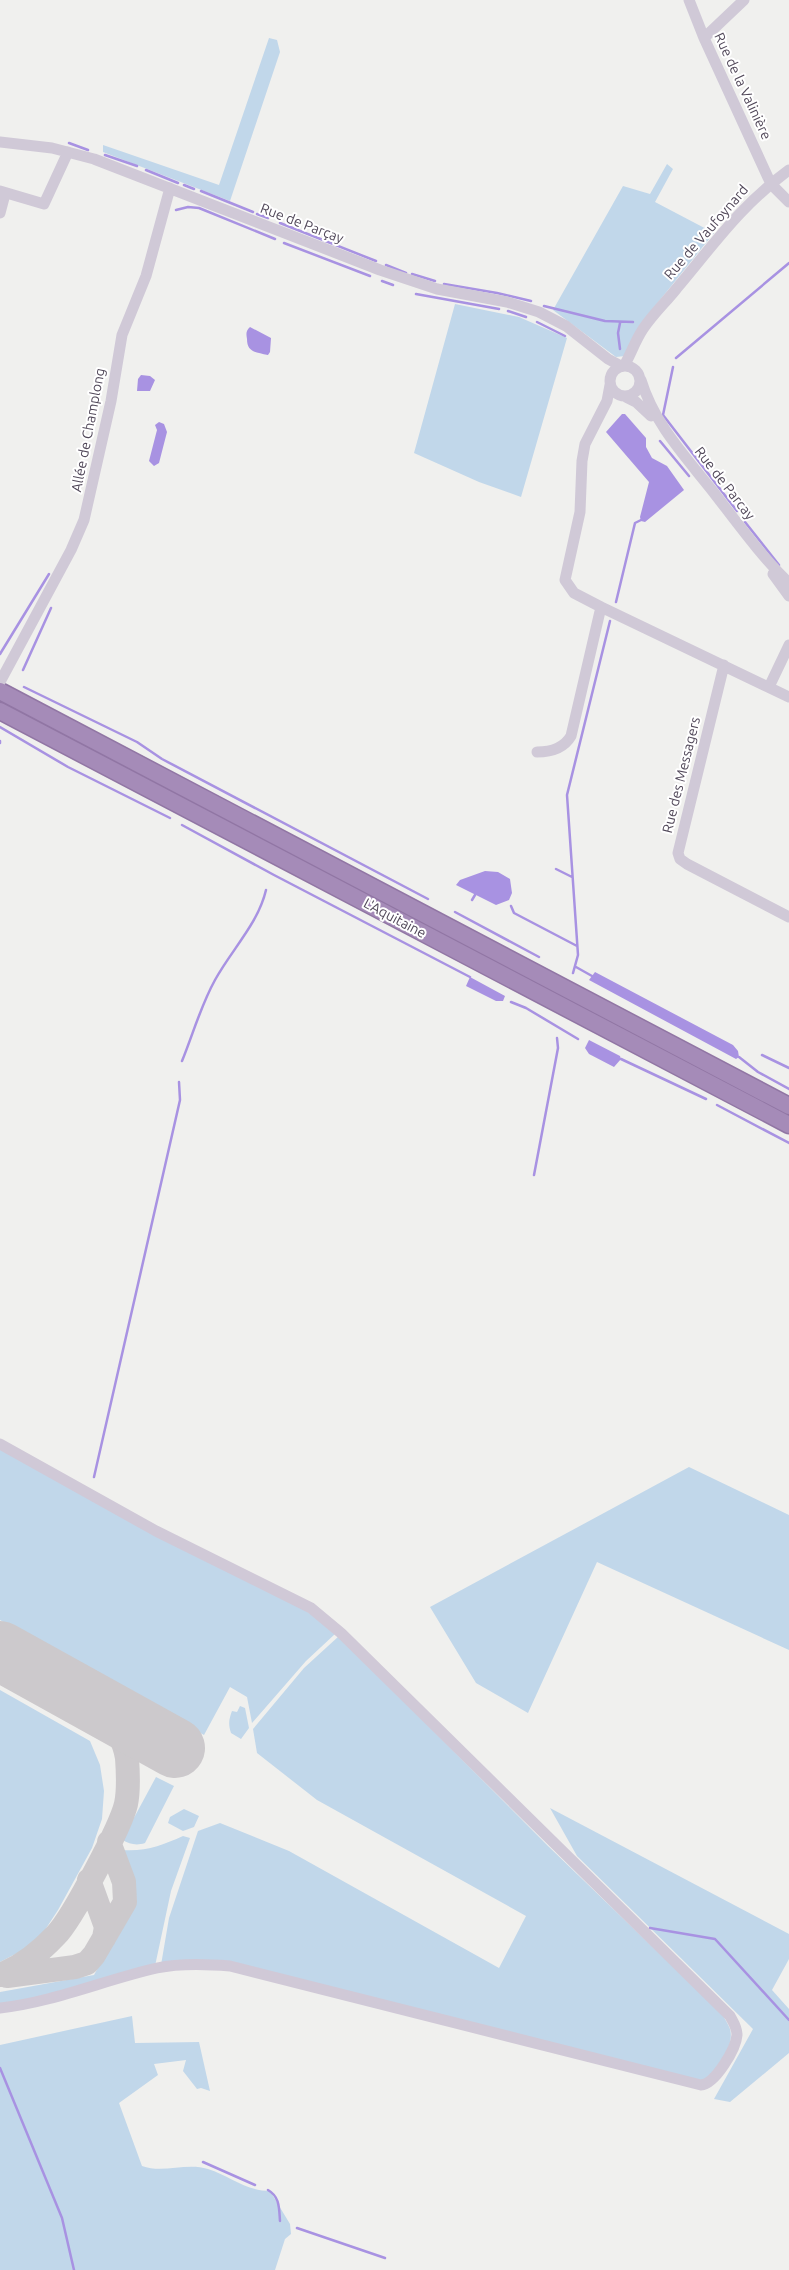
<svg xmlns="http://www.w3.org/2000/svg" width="789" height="2270" font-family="Ubuntu,sans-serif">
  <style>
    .green { fill: #c1d7ea }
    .water { fill: #a892e2 }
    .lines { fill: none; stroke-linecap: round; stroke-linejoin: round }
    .stream { stroke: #a892e2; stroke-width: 2.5 }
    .taxiway { stroke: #ccc9cc; stroke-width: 24 }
    .runway { stroke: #ccc9cc; stroke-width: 60 }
    .highway-casing { stroke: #9176a4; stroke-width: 19 }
    .minor { stroke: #d0c9d7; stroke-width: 11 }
    .highway { stroke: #a58bb8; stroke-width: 16 }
    .labels { text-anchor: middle; stroke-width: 4; stroke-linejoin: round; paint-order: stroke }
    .street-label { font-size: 14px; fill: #514859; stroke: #fff }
  </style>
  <rect width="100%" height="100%" fill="#f0f0ee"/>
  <path class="green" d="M 269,38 L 277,40 L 280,52 L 230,201 L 103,152 L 103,145 L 219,185 Z
    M 667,164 L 673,169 L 655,202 L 714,233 L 643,321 L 625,356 L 616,357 L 553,310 L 623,186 L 650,194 Z
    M 455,304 L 519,317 L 567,338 L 521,497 L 479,482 L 414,453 Z
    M 0,1447 L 298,1606 L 322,1621 L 335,1634 L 306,1661 L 252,1723 L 247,1697 L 230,1687 L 204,1735 L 0,1620 Z
    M 689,1467 L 789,1515 L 789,1650 L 597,1562 L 528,1713 L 476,1683 L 430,1607 Z
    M 339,1636 L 548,1846 L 722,2014 C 725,2019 728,2024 730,2029 C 735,2047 717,2070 705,2081 L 230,1967 L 161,1965 L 169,1918 L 198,1831 L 220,1823 L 289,1851 L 499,1968 L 526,1916 L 317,1800 L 257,1753 L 253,1729 L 304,1668 Z
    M 0,1690 L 90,1741 L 100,1765 L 104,1791 L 102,1819 L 92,1848 L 58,1910 L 43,1933 L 27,1948 L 0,1962 Z
    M 240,1706 L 245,1708 L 249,1728 L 241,1739 L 231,1733 C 228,1724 229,1719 232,1711 L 237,1712 Z
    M 156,1777 L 174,1786 L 145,1843 C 136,1846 130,1844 122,1840 Z
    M 550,1808 L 789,1934 L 789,1959 L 772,1990 L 789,2009 L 789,2053 L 730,2102 L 714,2099 L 753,2029 L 577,1856 Z
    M 184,1809 L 199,1816 L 194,1827 L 183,1831 L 168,1823 L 170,1817 Z
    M 183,1836 L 190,1838 L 171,1891 L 155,1966 L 61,1994 L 0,2005 L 0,1992 L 94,1975 L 133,1904 L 119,1855 L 122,1850 C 145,1852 163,1845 183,1836 Z
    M 132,2016 L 135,2043 L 199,2042 L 210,2091 L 201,2088 L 197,2089 L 183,2071 L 186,2060 L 154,2064 L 158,2075 L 119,2103 L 142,2166 C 163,2174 186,2162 208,2169 C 230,2176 246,2191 270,2191 L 290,2224 L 291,2234 L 285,2239 L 275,2270 L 0,2270 L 0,2045 Z"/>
  <path class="water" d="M 250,327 L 271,338 L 270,352 L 268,355 C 255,352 247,352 247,339 C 246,333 246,331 250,327 Z
    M 141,375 L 150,376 L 155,380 L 150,391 L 137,391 L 138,379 Z
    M 622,414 L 625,414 L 646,438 L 646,447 L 652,458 L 667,466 L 684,490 L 645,522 L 641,521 L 640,517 L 649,482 L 606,432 Z
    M 159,422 L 164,424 L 167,432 L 159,463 L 154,466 L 149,461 L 157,430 L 155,425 Z
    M 485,871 L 498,872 L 510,879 L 512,893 L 509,900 L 496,905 L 456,885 L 460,880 Z
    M 595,972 L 733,1045 L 738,1051 L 739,1057 L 736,1059 L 589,980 Z
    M 470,977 L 505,996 L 503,1001 L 496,1001 L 466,986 Z
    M 589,1040 L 620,1056 L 621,1059 L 614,1067 L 589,1054 L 585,1048 Z"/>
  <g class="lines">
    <path class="stream" d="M 69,143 L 88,150
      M 105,155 L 137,166
      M 146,170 L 178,183
      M 184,185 L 194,189
      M 201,191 L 253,212
      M 176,210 L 188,207 L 199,208 L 275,239
      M 257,214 L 268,218
      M 280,223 L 376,261
      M 284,243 L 370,276
      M 386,265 L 406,273
      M 412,274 L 435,281
      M 382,281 L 393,285
      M 444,284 L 497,293 L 531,301
      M 416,294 L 499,309
      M 544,306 L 605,321 L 633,322
      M 508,311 L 526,317
      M 537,322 L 565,336
      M 620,323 L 618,333 L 620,349
      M 676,358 L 789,263
      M 673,367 L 663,415 L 737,511
      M 660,441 L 689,476
      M 745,522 L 779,565
      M 616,602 L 635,523 L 643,519
      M 0,654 L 49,574
      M 23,670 L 51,608
      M 24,687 L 137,742 L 162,759 L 428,899
      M 0,727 L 68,767 L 170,818
      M 0,741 L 0,743
      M 182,825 L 274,875 L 470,977
      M 556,869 L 572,877
      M 472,900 L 475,895
      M 511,906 L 514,913 L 577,946
      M 455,912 L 539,957
      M 576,967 L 592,976
      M 573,973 L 578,955 L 567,795 L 610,621
      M 511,1002 L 526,1008 L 578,1039
      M 762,1055 L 789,1068
      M 739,1057 L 758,1072 L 789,1089
      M 621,1059 L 706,1099
      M 182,1061 C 193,1034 201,1005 215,980 C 232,949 258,924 266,890
      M 717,1105 L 789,1143
      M 534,1175 L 558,1048 L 557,1038
      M 94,1477 L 180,1100 L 179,1082
      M 650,1928 L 715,1939 L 789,2020
      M 0,2068 L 62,2218 L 74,2270
      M 203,2162 L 255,2185
      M 268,2190 C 280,2197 279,2208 280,2221
      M 297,2228 L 385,2258"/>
    <path class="taxiway" d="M 89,1880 L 106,1927 L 104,1938
      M 0,1975 C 21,1967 41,1951 56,1935 C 72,1919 121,1826 126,1804 C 129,1790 128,1772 127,1758 C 124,1738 113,1724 101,1708
      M 7,1976 L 75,1967 L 87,1963 L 94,1955 L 125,1902 L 124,1882 L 109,1842"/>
    <path class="runway" d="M 0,1651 L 175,1748"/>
    <defs>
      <path id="highway" d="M 0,691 L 789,1106
        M 0,711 L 789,1125"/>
    </defs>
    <use href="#highway" class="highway-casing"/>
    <path class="minor" d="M 689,0 L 704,38 L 771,184 L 789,202
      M 704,38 L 744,0
      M 0,142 L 52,148 L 94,159 L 380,270 L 437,289 L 507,302 L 539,312 L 566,326 L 608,359 L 621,366
      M 0,191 L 44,204 L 68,152
      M 0,213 L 5,194
      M610 381a15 15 0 1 1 30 0a15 15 0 1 1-30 0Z
      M 624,366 C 631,354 635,341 643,329 C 653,314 666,302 677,288 C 715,243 740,206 789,170
      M 641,380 C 654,423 684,455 711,489 C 736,521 760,555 789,583
      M 626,397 L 636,402 L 651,416
      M 773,574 L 789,596
      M 601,607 L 789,697
      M 724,665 L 678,853 L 680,859 L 687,864 L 789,917
      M 0,682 L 71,550 L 84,520 L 111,401 L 122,335 L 146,276 L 170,188
      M 769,687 L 789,645
      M 537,752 C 551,752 564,748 571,736 L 601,607 L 574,593 L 565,580 L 580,512 L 582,461 L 585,444 L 607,401 L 610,385
      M 0,1444 L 156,1531 L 311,1608 L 341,1633 L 730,2016 C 733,2022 737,2027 737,2035 C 736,2049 715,2084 701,2085 L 230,1966 C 206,1964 180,1963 157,1968 C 104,1980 54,2002 0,2008"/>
    <use href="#highway" class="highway"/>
  </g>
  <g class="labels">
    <g class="street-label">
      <text transform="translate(743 86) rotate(65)" y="5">Rue de la Valinière</text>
      <text transform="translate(302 223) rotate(21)" y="5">Rue de Parçay</text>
      <text transform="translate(706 232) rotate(-49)" y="5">Rue de Vaufoynard</text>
      <text transform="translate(88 430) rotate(-79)" y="5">Allée de Champlong</text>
      <text transform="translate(725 483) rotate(52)" y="5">Rue de Parcay</text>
      <text transform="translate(681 775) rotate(-76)" y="5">Rue des Messagers</text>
      <text transform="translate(395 918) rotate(28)" y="5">L'Aquitaine</text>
    </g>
  </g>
</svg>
